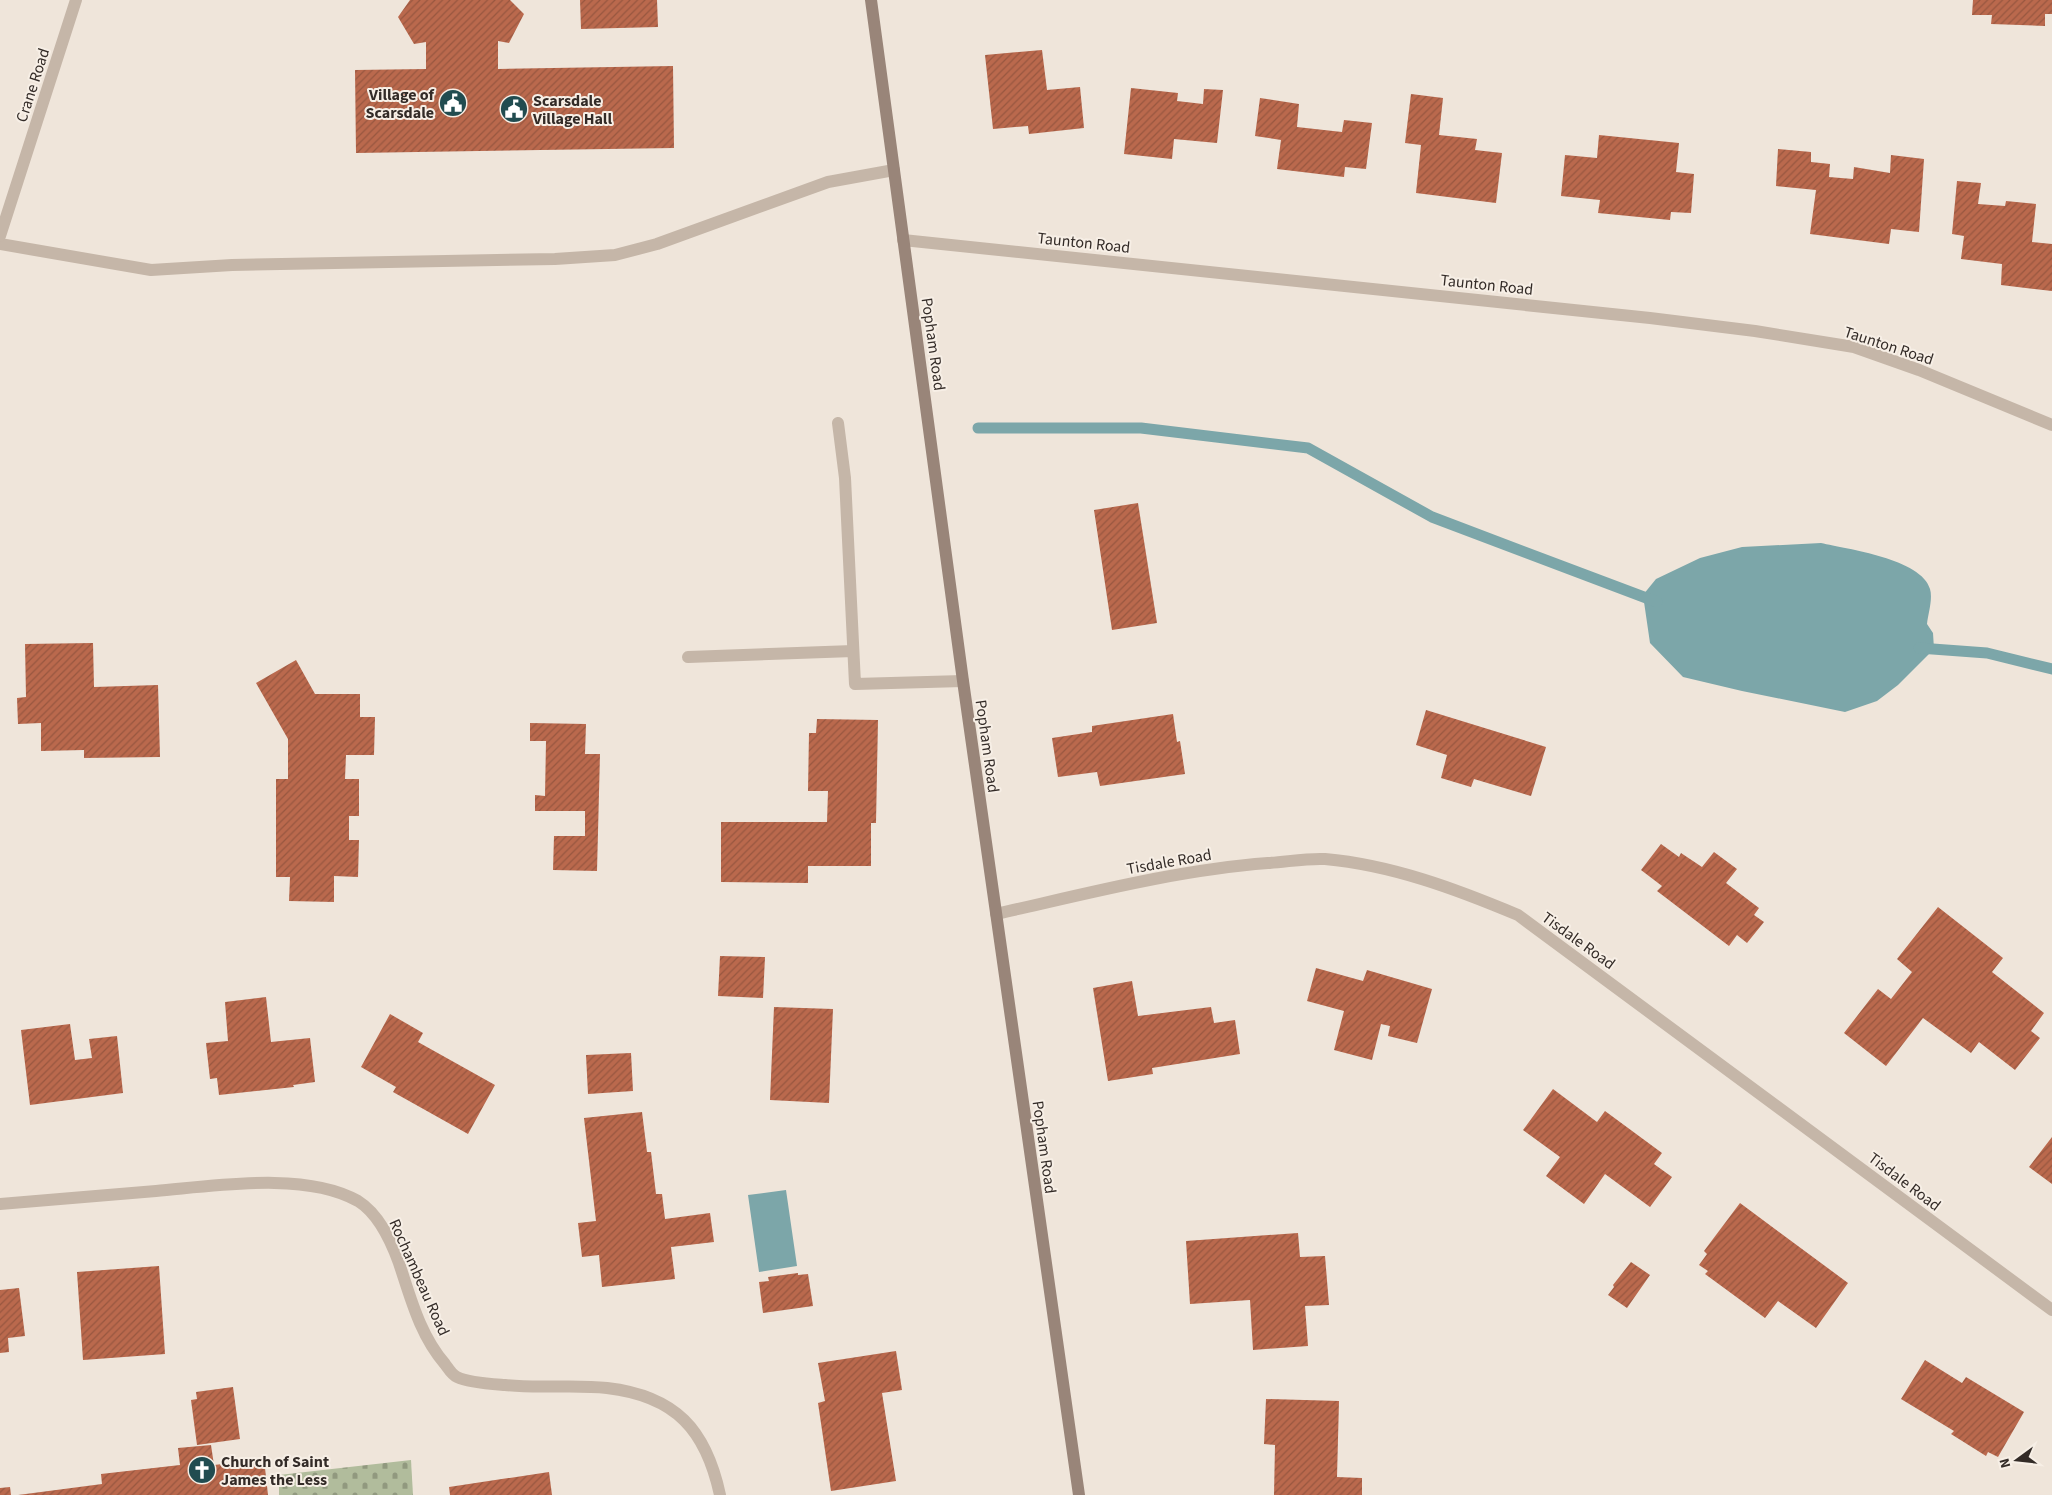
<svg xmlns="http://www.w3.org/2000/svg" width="2052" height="1495" font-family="'Source Sans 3',sans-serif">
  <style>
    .cemetery { fill: url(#cemetery-stones) }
    .water { fill: #7ca6a9 }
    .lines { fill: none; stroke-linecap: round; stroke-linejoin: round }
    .stream { stroke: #7ca6a9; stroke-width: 11 }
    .building { fill: url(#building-hatch) }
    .service { stroke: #c5b6a8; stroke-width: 12 }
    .minor { stroke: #c5b6a8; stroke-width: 12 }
    .tertiary { stroke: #c5b6a8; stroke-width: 12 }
    .secondary { stroke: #998579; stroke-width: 12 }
    .labels { text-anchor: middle; stroke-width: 4; stroke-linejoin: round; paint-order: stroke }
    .street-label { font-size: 16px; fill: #332b27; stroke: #f7efe6 }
    .poi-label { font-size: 16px; font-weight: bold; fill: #332b27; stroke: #f7efe6; text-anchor: start }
  </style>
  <defs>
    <pattern id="cemetery-stones" width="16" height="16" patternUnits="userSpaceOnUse" patternTransform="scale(1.25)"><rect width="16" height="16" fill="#b1bc9c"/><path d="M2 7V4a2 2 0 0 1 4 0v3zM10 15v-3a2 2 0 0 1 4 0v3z" fill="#91997f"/></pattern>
    <pattern id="building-hatch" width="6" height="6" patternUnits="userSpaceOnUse" patternTransform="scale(1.25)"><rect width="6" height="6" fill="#ba694d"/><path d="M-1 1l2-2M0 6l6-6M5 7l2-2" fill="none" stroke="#985740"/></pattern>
  </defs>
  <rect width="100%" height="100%" fill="#efe5da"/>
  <path class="cemetery" d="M 411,1460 L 413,1495 L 279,1495 L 279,1475 Z"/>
  <path class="water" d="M 1821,543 C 1847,549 1922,559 1930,589 C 1933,599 1928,614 1927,624 L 1933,633 L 1934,649 L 1898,685 L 1877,701 L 1845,712 L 1742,691 L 1683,677 L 1650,643 L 1643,595 L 1656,579 L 1700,558 L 1742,547 Z
    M 786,1190 L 797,1266 L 759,1272 L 748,1195 Z"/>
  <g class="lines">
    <path class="stream" d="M 978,428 L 1141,428 L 1308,448 L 1432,517 L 1657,602
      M 1919,648 L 1987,653 L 2052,669"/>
  </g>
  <path class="building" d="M 410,0 L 510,0 L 524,14 L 509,43 L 498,41 L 498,69 L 673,66 L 674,148 L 356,153 L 355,70 L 426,69 L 426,42 L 414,44 L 398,17 Z
    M 580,0 L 657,0 L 658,27 L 581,29 Z
    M 1973,0 L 2052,0 L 2052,14 L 2045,14 L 2045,26 L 1991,24 L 1992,15 L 1972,15 Z
    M 1042,50 L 1047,90 L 1080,87 L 1084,128 L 1029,134 L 1028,126 L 993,129 L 985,55 Z
    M 1131,88 L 1178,93 L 1177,101 L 1203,104 L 1204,89 L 1223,90 L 1217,143 L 1174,139 L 1172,159 L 1124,154 Z
    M 1411,94 L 1443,98 L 1439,135 L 1477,139 L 1475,150 L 1502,153 L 1496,203 L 1416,193 L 1421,145 L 1405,143 Z
    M 1260,98 L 1299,104 L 1297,127 L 1342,132 L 1344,120 L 1372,123 L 1366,169 L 1345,167 L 1344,177 L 1277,169 L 1281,140 L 1255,136 Z
    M 1599,135 L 1679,143 L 1676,172 L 1694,174 L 1691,213 L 1671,212 L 1670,220 L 1598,213 L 1600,200 L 1561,196 L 1565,155 L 1597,158 Z
    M 1778,149 L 1811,152 L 1811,162 L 1830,164 L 1829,177 L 1853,179 L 1854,167 L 1890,173 L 1891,155 L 1924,159 L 1919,232 L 1891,229 L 1889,244 L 1810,234 L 1816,190 L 1776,186 Z
    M 1957,181 L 1981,183 L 1978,204 L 2005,206 L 2006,201 L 2036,204 L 2032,242 L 2052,244 L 2052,291 L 2001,285 L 2002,264 L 1961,259 L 1964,236 L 1952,234 Z
    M 1138,503 L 1157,623 L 1112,630 L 1094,510 Z
    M 93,643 L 94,687 L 158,685 L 160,757 L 84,758 L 84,750 L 41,751 L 41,723 L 18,724 L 17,698 L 26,697 L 25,644 Z
    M 296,660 L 315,694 L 360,694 L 360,717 L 375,717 L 374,755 L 346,755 L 345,779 L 359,779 L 359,816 L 349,816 L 349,840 L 359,840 L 358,877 L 334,876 L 334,902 L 289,901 L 290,877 L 276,877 L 276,779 L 288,779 L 288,739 L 256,683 Z
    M 1426,710 L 1546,747 L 1531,796 L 1474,779 L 1471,787 L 1441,778 L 1447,755 L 1416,745 Z
    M 1173,714 L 1177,742 L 1180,741 L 1185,774 L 1100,786 L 1097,772 L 1058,777 L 1052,738 L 1092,732 L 1092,726 Z
    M 817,719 L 878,720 L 876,823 L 871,823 L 871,866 L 808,866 L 808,883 L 721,882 L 721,822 L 827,822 L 828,791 L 808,791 L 809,733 L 816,733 Z
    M 530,723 L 586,724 L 585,754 L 600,754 L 597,871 L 553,870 L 554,836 L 585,836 L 585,811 L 535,811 L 535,795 L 545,796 L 546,741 L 530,741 Z
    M 1661,844 L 1679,857 L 1681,853 L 1702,867 L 1714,852 L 1737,869 L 1726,883 L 1759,908 L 1754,915 L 1764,922 L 1747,943 L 1737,935 L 1729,946 L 1657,891 L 1662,886 L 1641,870 Z
    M 1938,907 L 2003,958 L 1992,972 L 2044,1013 L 2031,1031 L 2040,1038 L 2015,1070 L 1979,1042 L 1971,1053 L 1923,1018 L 1886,1066 L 1844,1033 L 1878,989 L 1891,999 L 1912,972 L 1897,959 Z
    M 720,956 L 765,957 L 763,998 L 718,996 Z
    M 1316,968 L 1363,981 L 1367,970 L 1432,989 L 1417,1043 L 1388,1036 L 1390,1026 L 1381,1024 L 1372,1060 L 1334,1050 L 1344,1011 L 1307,1001 Z
    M 1132,981 L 1138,1016 L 1211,1007 L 1214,1023 L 1235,1020 L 1240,1054 L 1152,1068 L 1153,1074 L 1108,1081 L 1093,988 Z
    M 266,997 L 271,1042 L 310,1038 L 315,1082 L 293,1085 L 294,1087 L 219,1095 L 217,1078 L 210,1079 L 206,1043 L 228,1041 L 225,1002 Z
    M 774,1007 L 833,1009 L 829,1103 L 770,1100 Z
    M 390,1014 L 423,1033 L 418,1042 L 495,1085 L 468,1134 L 393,1092 L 396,1087 L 361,1067 Z
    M 70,1024 L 75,1060 L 92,1058 L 89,1039 L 117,1036 L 123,1093 L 30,1105 L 21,1030 Z
    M 631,1053 L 633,1091 L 588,1094 L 586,1055 Z
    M 1553,1089 L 1597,1122 L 1605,1111 L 1662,1153 L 1654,1164 L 1672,1177 L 1650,1207 L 1605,1174 L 1584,1204 L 1546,1176 L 1560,1157 L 1523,1130 Z
    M 642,1112 L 647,1152 L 651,1152 L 656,1194 L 662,1194 L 665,1219 L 710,1213 L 714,1242 L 671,1247 L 675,1279 L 602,1287 L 599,1255 L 582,1257 L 578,1223 L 596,1221 L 584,1118 Z
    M 2052,1137 L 2052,1184 L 2029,1167 Z
    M 1740,1203 L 1848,1283 L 1816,1328 L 1778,1301 L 1765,1318 L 1705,1274 L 1708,1271 L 1699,1265 L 1707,1254 L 1704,1251 Z
    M 1298,1233 L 1300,1257 L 1325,1256 L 1329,1305 L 1305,1306 L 1308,1346 L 1253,1350 L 1250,1300 L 1190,1304 L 1186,1241 Z
    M 1631,1262 L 1650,1275 L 1627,1308 L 1608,1295 L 1614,1287 L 1613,1285 Z
    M 159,1266 L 165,1354 L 83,1360 L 77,1272 Z
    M 798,1273 L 798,1275 L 808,1274 L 813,1306 L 763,1313 L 759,1282 L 769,1281 L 768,1277 Z
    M 19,1288 L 25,1336 L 8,1338 L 9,1352 L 0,1353 L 0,1290 Z
    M 896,1351 L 902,1390 L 882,1393 L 896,1481 L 831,1491 L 818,1403 L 825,1401 L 818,1363 Z
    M 1925,1360 L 1962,1383 L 1966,1377 L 2024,1412 L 1998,1457 L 1988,1452 L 1986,1456 L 1951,1434 L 1954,1431 L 1901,1399 Z
    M 233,1387 L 240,1439 L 197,1445 L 191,1400 L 197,1399 L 196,1392 Z
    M 1266,1399 L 1339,1401 L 1337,1477 L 1362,1478 L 1362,1495 L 1274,1495 L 1275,1445 L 1264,1444 Z
    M 211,1445 L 214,1465 L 264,1459 L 268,1495 L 18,1495 L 102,1484 L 101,1474 L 180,1465 L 178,1448 Z
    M 549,1472 L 552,1495 L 450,1495 L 449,1487 Z
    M 10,1487 L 11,1495 L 0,1495 L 0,1488 Z"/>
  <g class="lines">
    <path class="service" d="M 0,244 L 151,270 L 232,265 L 555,259 L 615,255 L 657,244 L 828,182 L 894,170
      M 838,423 L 845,478 L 855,684 L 963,681
      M 688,657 L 853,651"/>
    <path class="minor" d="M 903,240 L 1650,318 L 1755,331 L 1854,347 L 1919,370 L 2052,425
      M 996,914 C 1085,894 1176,870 1268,863 C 1286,862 1307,858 1325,859 C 1392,865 1456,889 1518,915 L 2052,1310
      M 0,1204 C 52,1200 104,1195 156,1191 C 214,1186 306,1171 358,1201 C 379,1214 391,1241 399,1263 C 411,1299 420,1335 445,1364 C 448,1368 452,1375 457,1377 C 469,1383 491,1384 505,1385 C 539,1389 574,1384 607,1388 C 676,1396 706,1430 720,1495"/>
    <path class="tertiary" d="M 0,236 L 76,0"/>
    <path class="secondary" d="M 871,0 L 963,681 L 1079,1495"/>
  </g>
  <defs>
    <symbol id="civic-disc" viewBox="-11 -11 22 22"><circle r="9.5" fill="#214c50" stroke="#f7efe6"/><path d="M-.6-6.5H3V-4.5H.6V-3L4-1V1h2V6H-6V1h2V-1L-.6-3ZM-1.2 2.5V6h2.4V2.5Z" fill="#fff"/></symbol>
    <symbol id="church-disc" viewBox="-11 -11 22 22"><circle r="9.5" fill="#214c50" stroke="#f7efe6"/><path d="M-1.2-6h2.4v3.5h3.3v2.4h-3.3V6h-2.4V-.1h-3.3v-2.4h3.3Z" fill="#fff"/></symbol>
  </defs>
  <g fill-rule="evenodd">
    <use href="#civic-disc" x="437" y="87" width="32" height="32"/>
    <use href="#civic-disc" x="498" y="93" width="32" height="32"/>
    <use href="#church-disc" x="186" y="1454" width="32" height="32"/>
  </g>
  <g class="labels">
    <g class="street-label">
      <text transform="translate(32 85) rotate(-72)" y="6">Crane Road</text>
      <text transform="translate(1084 242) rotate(6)" y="6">Taunton Road</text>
      <text transform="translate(1487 284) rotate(6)" y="6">Taunton Road</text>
      <text transform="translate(934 344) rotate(82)" y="6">Popham Road</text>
      <text transform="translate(1889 345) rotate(18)" y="6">Taunton Road</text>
      <text transform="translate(988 746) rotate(82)" y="6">Popham Road</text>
      <text transform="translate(1169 861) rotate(-10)" y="6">Tisdale Road</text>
      <text transform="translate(1579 940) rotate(36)" y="6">Tisdale Road</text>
      <text transform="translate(1045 1147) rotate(82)" y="6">Popham Road</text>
      <text transform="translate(1905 1181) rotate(37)" y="6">Tisdale Road</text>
      <text transform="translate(420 1277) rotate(66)" y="6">Rochambeau Road</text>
    </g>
    <g class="poi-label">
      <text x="434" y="100" text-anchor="end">Village of<tspan x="434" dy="18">Scarsdale</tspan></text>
      <text x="533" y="106">Scarsdale<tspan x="533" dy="18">Village Hall</tspan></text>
      <text x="221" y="1467">Church of Saint<tspan x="221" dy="18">James the Less</tspan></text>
    </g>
  </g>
  <g transform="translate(2017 1460) rotate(255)" stroke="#f7efe6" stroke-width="4" paint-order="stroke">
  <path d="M0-4L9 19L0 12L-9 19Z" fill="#332b27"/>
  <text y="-8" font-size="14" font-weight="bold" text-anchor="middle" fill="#332b27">N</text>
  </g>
</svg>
